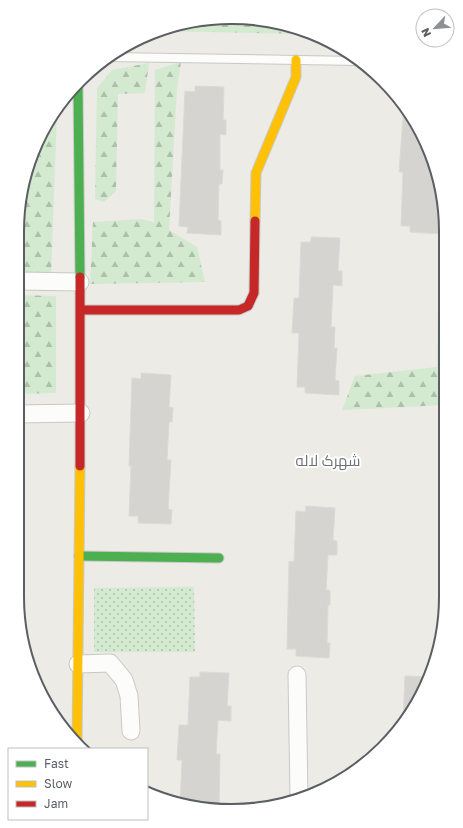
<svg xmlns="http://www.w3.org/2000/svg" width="463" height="828" font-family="'Golos Text',Cairo,sans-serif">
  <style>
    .forest { fill: url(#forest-firs) }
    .park { fill: url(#park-dots) }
    .building { fill: #d5d4d1; stroke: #dcdad5 }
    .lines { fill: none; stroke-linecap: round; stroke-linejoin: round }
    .lane-casing { stroke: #c8c8c6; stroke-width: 10 }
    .street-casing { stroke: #c8c8c6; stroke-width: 19 }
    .fast-casing { stroke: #c8c9c8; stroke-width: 11 }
    .slow-casing { stroke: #c8c9c8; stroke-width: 11 }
    .jam-casing { stroke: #c8c9c8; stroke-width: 11 }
    .lane { stroke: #fcfcfb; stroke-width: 8 }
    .street { stroke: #fcfcfb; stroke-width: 17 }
    .fast { stroke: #4caf50; stroke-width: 9 }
    .slow { stroke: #ffc107; stroke-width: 9 }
    .jam { stroke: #c62828; stroke-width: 9 }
    .labels { text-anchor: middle; stroke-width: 4; stroke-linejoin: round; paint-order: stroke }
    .neighbourhood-label { font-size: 15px; fill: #6c7176; stroke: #fff }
    .rim { fill: none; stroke: #5b5f64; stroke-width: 2 }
  </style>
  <defs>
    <pattern id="forest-firs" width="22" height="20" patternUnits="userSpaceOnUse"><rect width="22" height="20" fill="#d3e9d0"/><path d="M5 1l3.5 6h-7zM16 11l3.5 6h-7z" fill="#aec0ac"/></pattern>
    <pattern id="park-dots" width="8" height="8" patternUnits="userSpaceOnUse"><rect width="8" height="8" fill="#d3e9d0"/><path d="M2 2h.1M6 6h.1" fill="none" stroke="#aec0ac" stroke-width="1.8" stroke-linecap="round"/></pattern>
  </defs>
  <rect width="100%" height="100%" fill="#ecebe6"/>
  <path class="forest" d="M 260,19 L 304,34 L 163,31 L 176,24 Z
    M 181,62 L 177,88 L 169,230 L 197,247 L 205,282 L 90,284 L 93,222 L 141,219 L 154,222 L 155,70 Z
    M 149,63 L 145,93 L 118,94 L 116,191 L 104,202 L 95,199 L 97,88 L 112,70 Z
    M 57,111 L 51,277 L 17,278 L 17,218 L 24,176 L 46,124 Z
    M 444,250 L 445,405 L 342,410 L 355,376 L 437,367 L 439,251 Z
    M 17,295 L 56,296 L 56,393 L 17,394 Z"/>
  <path class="park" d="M 194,587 L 195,652 L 94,652 L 94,588 Z"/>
  <path class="building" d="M 195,86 L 224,87 L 223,120 L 226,120 L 226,135 L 220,134 L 220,170 L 223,170 L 222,184 L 219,184 L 218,220 L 221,221 L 221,235 L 187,233 L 188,227 L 179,226 L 185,91 L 195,92 Z
    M 404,105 L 410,113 L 435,162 L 441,191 L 440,219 L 444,219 L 443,234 L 410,232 L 410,226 L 401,226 L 403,172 L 399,172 Z
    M 311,237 L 340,238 L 338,271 L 342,271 L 342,286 L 333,285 L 331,327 L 335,327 L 334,348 L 337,348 L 335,380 L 339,381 L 339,395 L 305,393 L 305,387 L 297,387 L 299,333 L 292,333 L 294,298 L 299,298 L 301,242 L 311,242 Z
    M 141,373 L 171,375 L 169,407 L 173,408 L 172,422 L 169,422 L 167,460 L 171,460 L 168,509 L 172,510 L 171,524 L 138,523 L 138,516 L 129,516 L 131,466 L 129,466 L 132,378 L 141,379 Z
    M 306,506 L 335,508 L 333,540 L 337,541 L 337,555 L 328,555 L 326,590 L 330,590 L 330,605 L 328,605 L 327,643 L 330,643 L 329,658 L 296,656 L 296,649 L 287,649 L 289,561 L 294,562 L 296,511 L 305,512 Z
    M 200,672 L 229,673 L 227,706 L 231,706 L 231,721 L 218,720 L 216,754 L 220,754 L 219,808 L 180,804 L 182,760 L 177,760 L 179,725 L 188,725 L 190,677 L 200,677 Z
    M 405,676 L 429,677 L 417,704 L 403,721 Z"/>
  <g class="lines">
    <defs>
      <path id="lane" d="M 109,57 L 358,61"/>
      <path id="street" d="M 17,281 L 80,282
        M 17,414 L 81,413
        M 78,664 L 110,663 L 124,680 L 129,696 L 131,731
        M 297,675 L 299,798"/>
      <path id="fast" d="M 78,87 L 80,277
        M 79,556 L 219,558"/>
      <path id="slow" d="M 255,221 L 256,173 L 296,77 L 296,60
        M 77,742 L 80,466"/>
      <path id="jam" d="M 80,277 L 80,466
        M 81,310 L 239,310 L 248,306 L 254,293 L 255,221"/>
    </defs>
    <use href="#lane" class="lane-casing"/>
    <use href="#street" class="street-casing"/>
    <use href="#fast" class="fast-casing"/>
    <use href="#slow" class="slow-casing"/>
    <use href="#jam" class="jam-casing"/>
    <use href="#lane" class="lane"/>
    <use href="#street" class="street"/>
    <use href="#fast" class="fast"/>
    <use href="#slow" class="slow"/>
    <use href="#jam" class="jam"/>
  </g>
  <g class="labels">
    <g class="neighbourhood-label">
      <text x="328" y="466">شهرک لاله</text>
    </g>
  </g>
  <path d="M0 0H463V828H0ZM231 24H232A207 207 0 0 1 439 231V597A207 207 0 0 1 232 804H231A207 207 0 0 1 24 597V231A207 207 0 0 1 231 24Z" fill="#fff" fill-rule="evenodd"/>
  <path class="rim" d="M231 24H232A207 207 0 0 1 439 231V597A207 207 0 0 1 232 804H231A207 207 0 0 1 24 597V231A207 207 0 0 1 231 24Z"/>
  <rect x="8" y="748" width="140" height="72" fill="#ffffff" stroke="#bdbfc1"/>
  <rect x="16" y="761" width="20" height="6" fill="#4caf50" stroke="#bdbfc1"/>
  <text x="44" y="768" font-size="12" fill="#5b5f64">Fast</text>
  <rect x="16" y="781" width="20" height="6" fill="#ffc107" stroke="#bdbfc1"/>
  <text x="44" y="788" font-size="12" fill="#5b5f64">Slow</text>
  <rect x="16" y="801" width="20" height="6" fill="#c62828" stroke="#bdbfc1"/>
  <text x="44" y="808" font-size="12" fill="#5b5f64">Jam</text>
  <g transform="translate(435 28) rotate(244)"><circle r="19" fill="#ffffff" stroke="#bdbfc1"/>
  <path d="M0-3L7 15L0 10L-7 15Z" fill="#8e9092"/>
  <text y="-6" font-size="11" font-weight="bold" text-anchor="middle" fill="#5b5f64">N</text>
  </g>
</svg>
